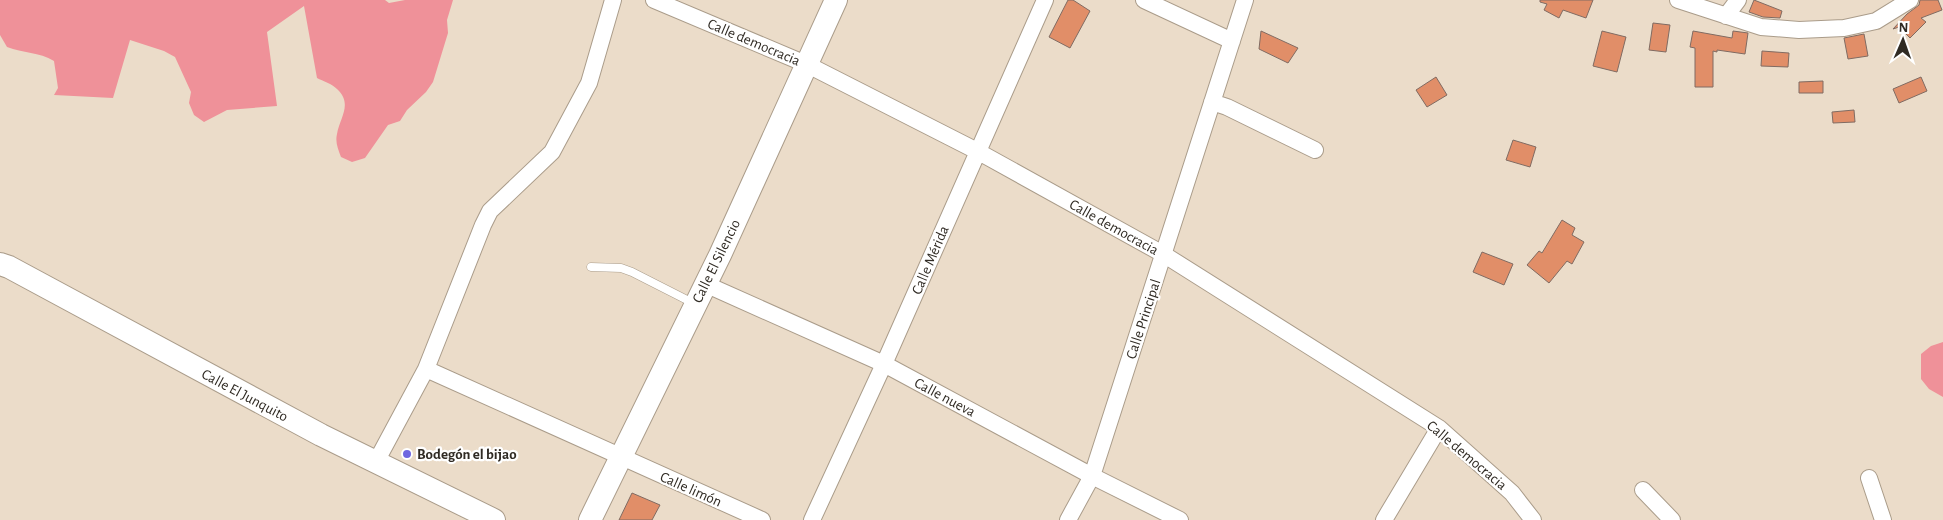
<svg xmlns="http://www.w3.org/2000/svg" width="1943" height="520" font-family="'Alegreya Sans',sans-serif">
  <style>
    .forest { fill: #ef9199 }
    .building { fill: #e18e68; stroke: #806b62 }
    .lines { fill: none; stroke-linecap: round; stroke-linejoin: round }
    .lane-casing { stroke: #aa9c8a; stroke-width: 9 }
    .street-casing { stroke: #aa9c8a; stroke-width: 18 }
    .secondary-casing { stroke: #aa9c8a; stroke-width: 24 }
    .lane { stroke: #fff; stroke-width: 8 }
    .street { stroke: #fff; stroke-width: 16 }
    .secondary { stroke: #fff; stroke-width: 22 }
    .poi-dot { fill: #6f66e0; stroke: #fff; stroke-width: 2 }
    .labels { text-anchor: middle; stroke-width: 4.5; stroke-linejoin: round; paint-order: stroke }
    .street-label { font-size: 15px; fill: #302b24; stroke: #fff }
    .poi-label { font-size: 15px; font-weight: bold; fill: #302b24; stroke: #fff; text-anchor: start }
  </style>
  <rect width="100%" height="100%" fill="#ebdcc9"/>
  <path class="forest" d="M 0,0 L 385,0 L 389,3 L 405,0 L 453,0 L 447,20 L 448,33 L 433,82 L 426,92 L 407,110 L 400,121 L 388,125 L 365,158 L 352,162 L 341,157 C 338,149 335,142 337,134 C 340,117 353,104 337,89 C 332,84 323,81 317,78 L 304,6 L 267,32 L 277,106 L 227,110 L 204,122 L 194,115 L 189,103 L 191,92 L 175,57 L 164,51 L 130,40 L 113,98 L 54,95 L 58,88 L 54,61 C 39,52 23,53 7,47 L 0,35 Z
    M 1943,342 L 1943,397 L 1929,389 L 1921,379 L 1921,354 L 1931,346 Z"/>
  <path class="building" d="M 1068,0 L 1073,0 L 1090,11 L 1070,48 L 1049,37 Z
    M 1540,0 L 1593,0 L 1586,18 L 1563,10 L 1559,18 L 1544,10 L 1547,4 L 1540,2 Z
    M 1754,0 L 1782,11 L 1780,18 L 1763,17 L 1749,12 Z
    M 1920,0 L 1938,0 L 1942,10 L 1921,18 L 1926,22 L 1910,38 L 1899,27 L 1893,29 L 1907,14 L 1919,5 Z
    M 1653,23 L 1670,25 L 1666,52 L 1649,50 Z
    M 1261,31 L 1298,48 L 1288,63 L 1259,49 Z
    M 1602,31 L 1626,37 L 1617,72 L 1593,66 Z
    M 1693,31 L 1732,38 L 1733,31 L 1748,33 L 1745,54 L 1717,50 L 1717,52 L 1713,51 L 1713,87 L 1695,87 L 1695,48 L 1690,47 Z
    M 1864,34 L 1868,56 L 1848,59 L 1844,38 Z
    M 1762,51 L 1789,53 L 1788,67 L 1761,66 Z
    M 1436,77 L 1447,95 L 1427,107 L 1416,90 Z
    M 1921,77 L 1927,91 L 1899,103 L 1893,89 Z
    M 1823,81 L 1823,93 L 1799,93 L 1799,82 Z
    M 1854,110 L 1855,122 L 1833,123 L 1832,112 Z
    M 1513,140 L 1536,147 L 1530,167 L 1506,160 Z
    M 1562,220 L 1575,228 L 1572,235 L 1584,242 L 1572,264 L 1567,261 L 1549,283 L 1527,265 L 1539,251 L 1542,253 Z
    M 1482,252 L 1513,264 L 1504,285 L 1473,272 Z
    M 632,493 L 660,505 L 652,520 L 619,520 Z"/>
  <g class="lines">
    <defs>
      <path id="lane" d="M 591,267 L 621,268 L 632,272 L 693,303"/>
      <path id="street" d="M 654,0 L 806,64 L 977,151 L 1163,254 L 1439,428 L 1512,493 L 1533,520
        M 1144,0 L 1232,41
        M 1678,0 L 1761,27 L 1799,30 L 1844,28 L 1876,21 L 1910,0
        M 1726,16 L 1738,0
        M 1212,102 L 1227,107 L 1315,150
        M 705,284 L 884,364 L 1092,476 L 1180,520
        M 426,369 L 762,520
        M 376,462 L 426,369 L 483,225 L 490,211 L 552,152 L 589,83 L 613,0
        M 1869,478 L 1883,520
        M 1643,490 L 1672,520
        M 812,520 L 884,364 L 1045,0
        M 1068,520 L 1092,476 L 1245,0
        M 1384,520 L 1439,428"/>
      <path id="secondary" d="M 0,264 L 9,267 L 321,435 L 494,520
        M 590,520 L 720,255 L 836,0"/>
    </defs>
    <use href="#lane" class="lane-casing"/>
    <use href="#street" class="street-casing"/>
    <use href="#secondary" class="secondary-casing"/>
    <use href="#lane" class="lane"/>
    <use href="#street" class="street"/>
    <use href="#secondary" class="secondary"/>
  </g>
  <circle class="poi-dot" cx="407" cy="454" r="5"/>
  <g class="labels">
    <g class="street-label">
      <text transform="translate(754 42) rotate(23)" y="5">Calle democracia</text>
      <text transform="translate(1114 227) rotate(29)" y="5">Calle democracia</text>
      <text transform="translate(930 260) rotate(-67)" y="5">Calle Mérida</text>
      <text transform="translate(716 261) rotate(-64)" y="5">Calle El Silencio</text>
      <text transform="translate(1143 319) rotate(-72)" y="5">Calle Principal</text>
      <text transform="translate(245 395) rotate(28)" y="5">Calle El Junquito</text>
      <text transform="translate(945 397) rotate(28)" y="5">Calle nueva</text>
      <text transform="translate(1467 455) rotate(40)" y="5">Calle democracia</text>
      <text transform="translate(691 489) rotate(24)" y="5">Calle limón</text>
    </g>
    <g class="poi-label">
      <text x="417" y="459">Bodegón el bijao</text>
    </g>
  </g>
  <g transform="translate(1903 40) rotate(2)" stroke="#ffffff" stroke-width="4" paint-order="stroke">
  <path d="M0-4L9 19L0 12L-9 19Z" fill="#302b24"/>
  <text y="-8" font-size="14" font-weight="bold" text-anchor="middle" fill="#302b24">N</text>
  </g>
</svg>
